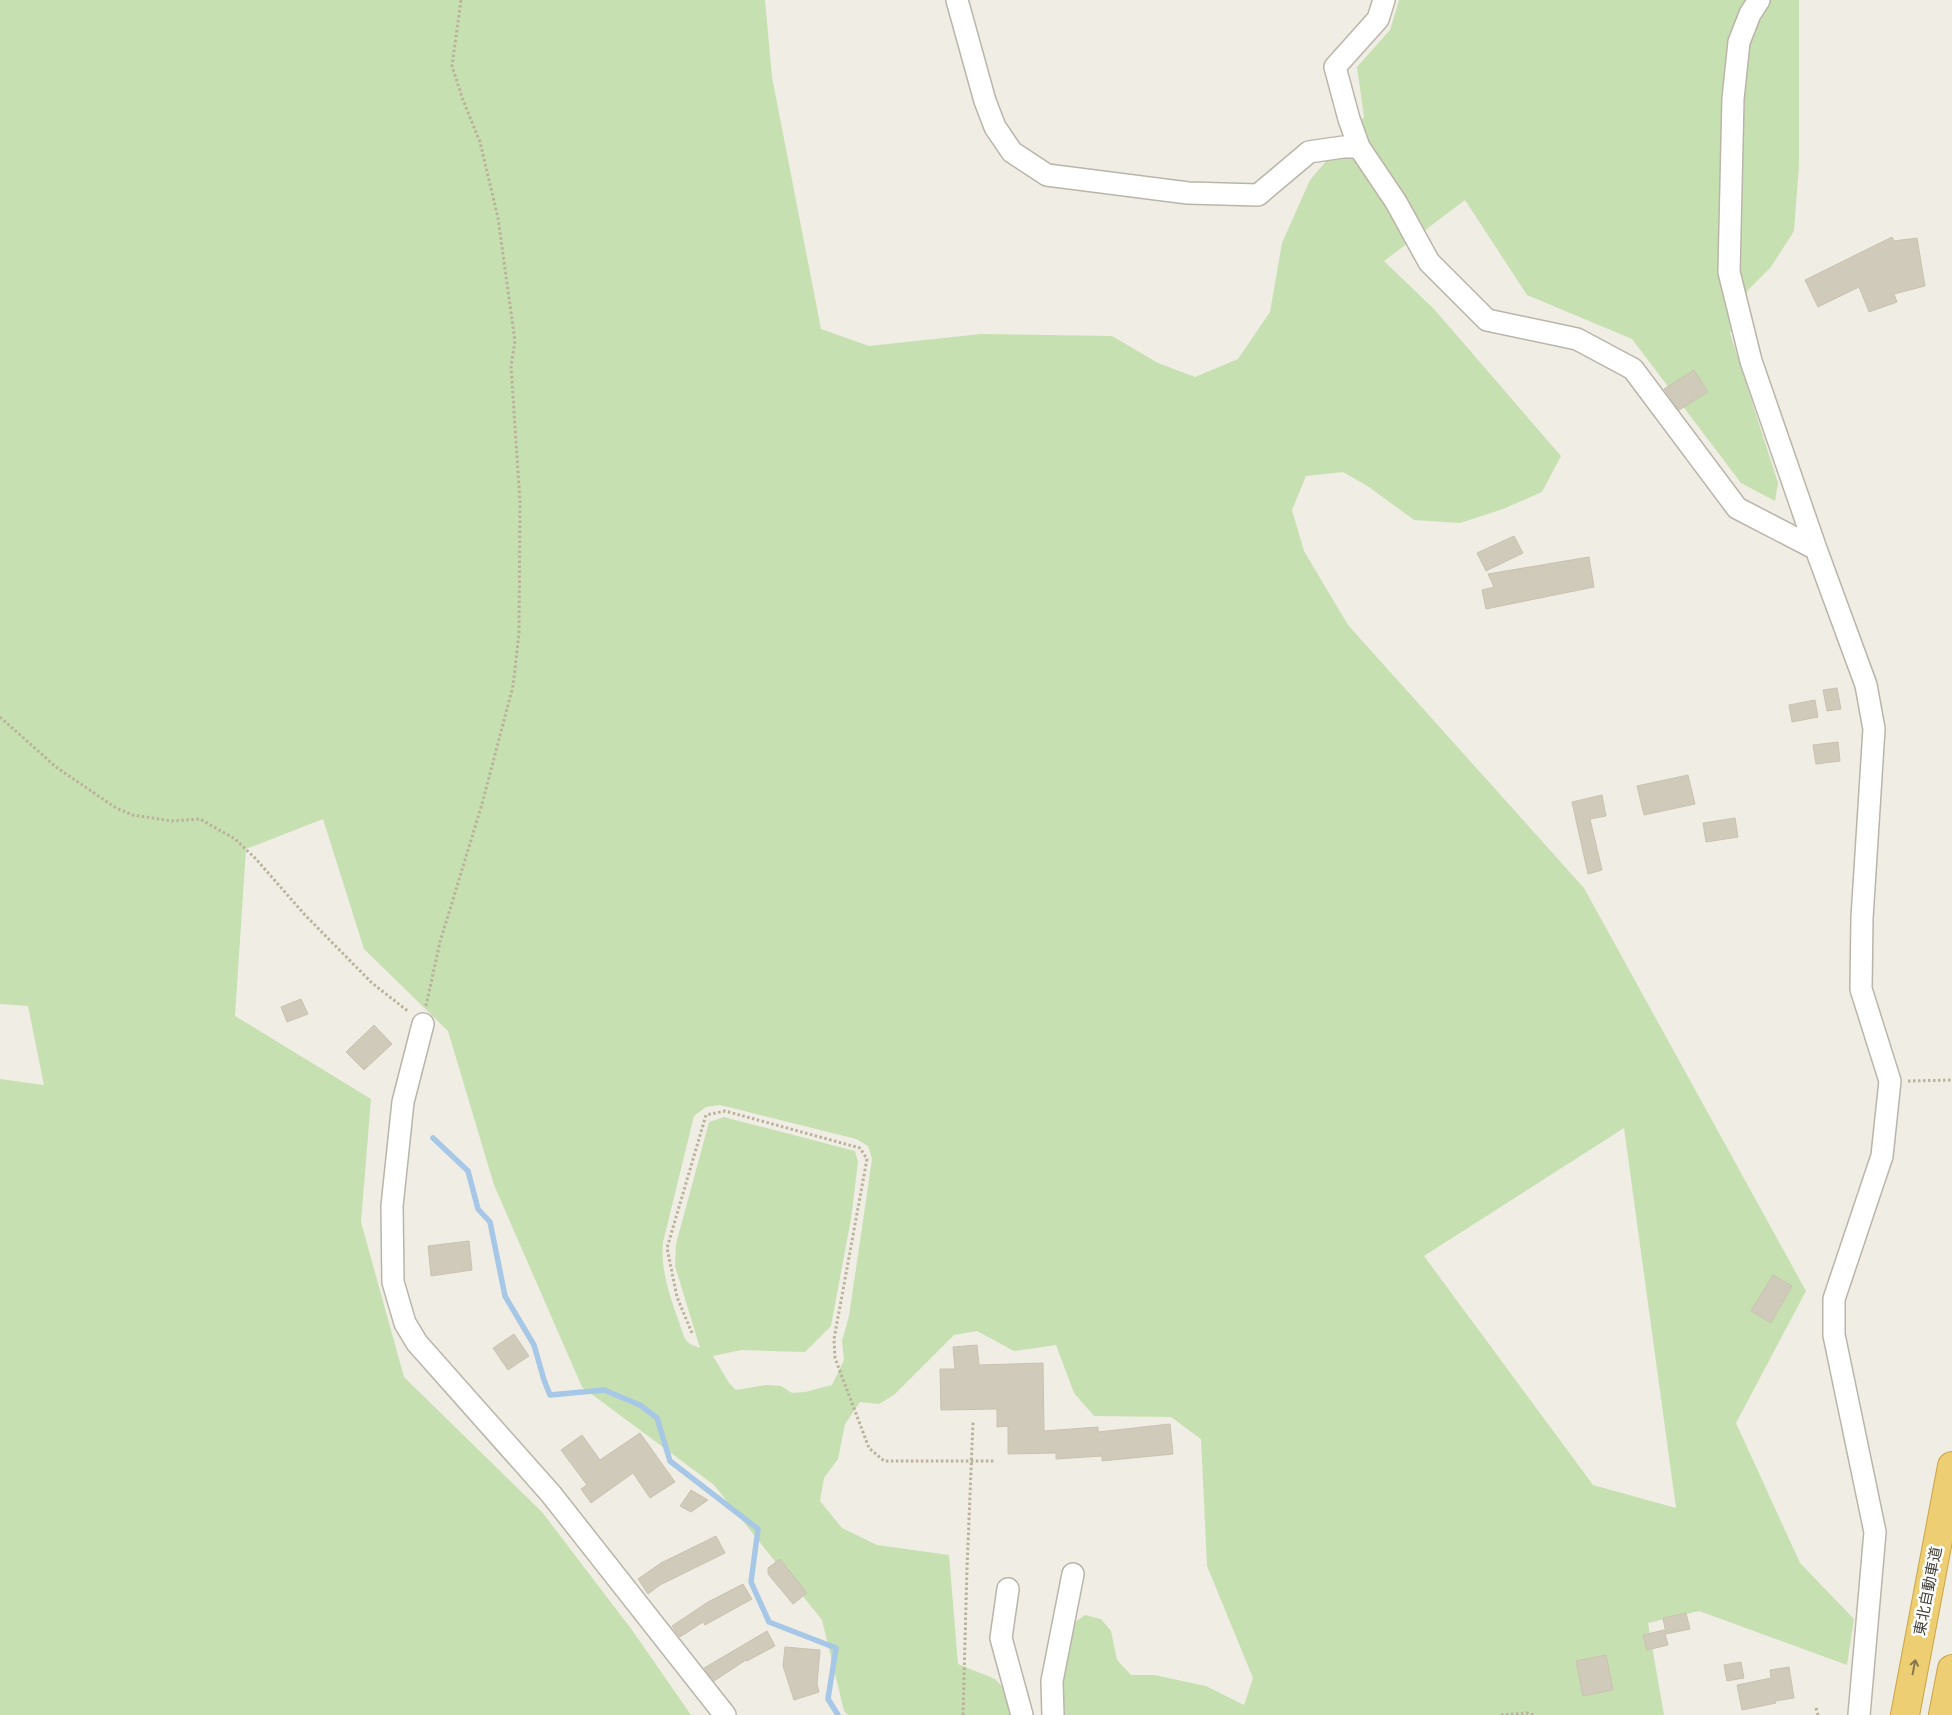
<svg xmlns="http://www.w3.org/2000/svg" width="1952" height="1715" font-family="Overpass,'Noto Sans JP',sans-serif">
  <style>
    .green { fill: #c7e0b1; fill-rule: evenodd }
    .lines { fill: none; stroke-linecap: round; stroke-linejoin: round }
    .stream { stroke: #a7c7e7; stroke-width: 5.5 }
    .building { fill: #d0cabb; stroke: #cac2af }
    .minor-casing { stroke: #bab5a8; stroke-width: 24 }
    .highway-casing { stroke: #caa444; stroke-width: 30 }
    .path { stroke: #bab29b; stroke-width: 3; stroke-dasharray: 2.5 2.5; stroke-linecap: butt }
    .minor { stroke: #fff; stroke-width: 21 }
    .highway { stroke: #edce73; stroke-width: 28 }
    .oneway { stroke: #86784e }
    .labels { text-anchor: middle; stroke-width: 5; stroke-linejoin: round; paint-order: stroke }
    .street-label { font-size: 15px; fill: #413e35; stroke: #fff }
  </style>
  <rect width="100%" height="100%" fill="#f0ede5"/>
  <path class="green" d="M 0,0 L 765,0 L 772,77 L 821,329 L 869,346 L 981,334 L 1112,336 L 1158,363 L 1195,377 L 1238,359 L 1270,312 L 1282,243 L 1310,180 L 1364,117 L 1357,67 L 1390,30 L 1399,0 L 1799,0 L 1799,165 L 1794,231 L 1771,267 L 1748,290 L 1730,333 L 1778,483 L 1775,501 L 1741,483 L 1632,339 L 1527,295 L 1465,200 L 1384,261 L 1434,309 L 1561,456 L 1542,492 L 1503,509 L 1460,523 L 1414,520 L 1369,487 L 1343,472 L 1306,476 L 1292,510 L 1304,551 L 1348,625 L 1584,888 L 1806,1291 L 1736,1423 L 1800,1563 L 1854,1619 L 1847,1665 L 1699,1611 L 1648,1623 L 1664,1715 L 1056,1715 L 1074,1623 L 1085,1615 L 1101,1619 L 1111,1631 L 1117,1660 L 1131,1675 L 1154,1675 L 1206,1686 L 1244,1705 L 1253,1678 L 1207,1566 L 1201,1439 L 1171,1417 L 1094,1416 L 1074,1393 L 1056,1345 L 1014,1351 L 977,1331 L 954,1335 L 894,1395 L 879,1404 L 860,1402 L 845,1424 L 838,1459 L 824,1478 L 820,1501 L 842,1528 L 877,1545 L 949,1555 L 958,1664 L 995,1679 L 1012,1697 L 1021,1715 L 848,1715 L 844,1711 L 822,1620 L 714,1485 L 582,1387 L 494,1185 L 448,1031 L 364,949 L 323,819 L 246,849 L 235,1016 L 371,1099 L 361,1222 L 404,1377 L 542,1512 L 632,1630 L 691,1715 L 0,1715 L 0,1079 L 44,1085 L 28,1006 L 0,1004 ZM 720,1105 L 856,1139 L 868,1146 L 872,1159 L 849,1316 L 842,1341 L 844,1360 L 832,1385 L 805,1392 L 792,1393 L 781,1386 L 766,1385 L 736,1390 L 729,1383 L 713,1356 L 741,1350 L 805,1352 L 831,1326 L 851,1219 L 858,1162 L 855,1151 L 724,1117 L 709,1122 L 676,1244 L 675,1266 L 700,1348 L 690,1344 L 685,1339 C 674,1307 660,1276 663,1242 L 694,1116 L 706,1107 ZM 1624,1128 L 1676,1508 L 1593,1485 L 1424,1256 Z"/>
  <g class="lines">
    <path class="stream" d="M 433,1138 L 468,1171 L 478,1209 L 490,1222 L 505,1296 L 534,1345 L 544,1380 L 550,1395 L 604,1390 L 640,1405 L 657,1418 L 670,1461 L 758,1529 L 751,1582 L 769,1622 L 836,1648 L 828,1699 L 838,1715"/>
  </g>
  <path class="building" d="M 1892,237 L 1894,241 L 1917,238 L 1925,286 L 1894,294 L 1897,302 L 1869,312 L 1859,287 L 1818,307 L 1805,280 Z
    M 1694,370 L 1708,392 L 1679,410 L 1664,389 Z
    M 1514,536 L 1523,553 L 1486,571 L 1477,553 Z
    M 1589,557 L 1594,587 L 1486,609 L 1482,590 L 1494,587 L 1488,574 Z
    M 1837,688 L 1841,709 L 1827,711 L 1823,690 Z
    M 1815,700 L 1818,717 L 1792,722 L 1789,705 Z
    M 1838,742 L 1840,761 L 1816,764 L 1813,745 Z
    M 1688,775 L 1695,804 L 1644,815 L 1637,786 Z
    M 1602,795 L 1606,816 L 1590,819 L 1602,870 L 1588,874 L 1572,802 Z
    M 1735,818 L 1738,837 L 1706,842 L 1703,823 Z
    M 301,999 L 308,1014 L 287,1022 L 281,1007 Z
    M 374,1025 L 392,1044 L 364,1070 L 346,1052 Z
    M 469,1241 L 472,1270 L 431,1276 L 428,1246 Z
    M 1773,1275 L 1792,1286 L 1771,1323 L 1751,1311 Z
    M 514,1334 L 529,1356 L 508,1370 L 493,1348 Z
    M 977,1345 L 979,1365 L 1043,1363 L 1044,1431 L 1098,1427 L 1098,1432 L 1170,1424 L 1173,1454 L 1102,1461 L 1102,1456 L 1056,1459 L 1056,1453 L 1008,1454 L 1008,1426 L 997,1427 L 997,1409 L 941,1410 L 940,1369 L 955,1369 L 953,1347 Z
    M 640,1433 L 675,1482 L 650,1498 L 633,1473 L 591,1503 L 581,1489 L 587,1485 L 561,1450 L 582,1435 L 600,1460 Z
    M 691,1490 L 708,1500 L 691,1512 L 680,1506 Z
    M 716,1536 L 725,1553 L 660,1585 L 648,1594 L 638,1579 L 661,1563 Z
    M 780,1559 L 807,1593 L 793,1604 L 768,1574 L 768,1568 Z
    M 743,1584 L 752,1599 L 705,1625 L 703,1622 L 680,1637 L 676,1632 L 672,1626 L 708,1602 Z
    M 1686,1613 L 1690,1629 L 1666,1634 L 1663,1618 Z
    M 1664,1630 L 1668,1645 L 1647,1650 L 1643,1635 Z
    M 767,1631 L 775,1646 L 747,1661 L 746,1660 L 714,1681 L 704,1668 Z
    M 785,1647 L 820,1650 L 817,1684 L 819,1692 L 794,1700 L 783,1666 Z
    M 1606,1655 L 1613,1690 L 1583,1696 L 1576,1661 Z
    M 1741,1662 L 1744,1678 L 1727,1681 L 1724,1665 Z
    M 1789,1667 L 1794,1698 L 1775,1701 L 1776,1703 L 1742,1710 L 1737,1685 L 1771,1678 L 1770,1670 Z"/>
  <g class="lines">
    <defs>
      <path id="minor" d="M 957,0 L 985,101 L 995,127 L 1012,152 L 1047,175 L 1188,193 L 1258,195 L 1309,152 L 1343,147 L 1359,147
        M 1384,0 L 1378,19 L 1335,67 L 1349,119 L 1359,147 L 1396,202 L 1429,262 L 1487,320 L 1577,339 L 1633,369 L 1737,508 L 1816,549
        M 1759,0 L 1750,14 L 1739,42 L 1733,99 L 1729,272 L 1751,361 L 1816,549 L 1866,685 L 1874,729 L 1862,918 L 1861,989 L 1890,1081 L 1882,1156 L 1834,1299 L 1834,1335 L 1875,1532 L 1859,1715
        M 423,1024 L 403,1102 L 392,1206 L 393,1282 L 405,1323 L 417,1343 L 551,1494 L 725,1715
        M 1008,1589 L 1001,1638 L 1022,1715
        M 1053,1715 L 1052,1681 L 1073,1574"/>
      <path id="highway" d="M 1905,1715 L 1952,1466
        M 1943,1715 L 1952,1669"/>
    </defs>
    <use href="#minor" class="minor-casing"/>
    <use href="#highway" class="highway-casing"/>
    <path class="path" d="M 0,717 L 56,767 L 116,808 L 133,815 L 172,821 L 200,819 L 235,839 L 256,859 L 305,915 L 372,983 L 409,1012
      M 426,1006 L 440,942 L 482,804 L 513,686 L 519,633 L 520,502 L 511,366 L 515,341 L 498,218 L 480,142 L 463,100 L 452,66 L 461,0
      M 1908,1081 L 1952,1080
      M 692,1333 L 677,1297 L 667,1248 L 706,1115 L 725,1111 L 860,1148 L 867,1159 L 834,1339 L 835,1358 L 869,1448 L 884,1461 L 996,1461
      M 1816,1708 L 1818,1715
      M 963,1715 L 967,1568 L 973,1422
      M 1501,1715 L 1527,1713 L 1534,1715"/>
    <use href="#minor" class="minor"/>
    <use href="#highway" class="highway"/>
  </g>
  <defs><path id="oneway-shaft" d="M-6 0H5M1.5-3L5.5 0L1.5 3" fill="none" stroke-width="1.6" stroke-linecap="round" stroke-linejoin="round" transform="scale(1.25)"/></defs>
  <use class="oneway" href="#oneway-shaft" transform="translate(1914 1667) rotate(-79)"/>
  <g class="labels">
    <g class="street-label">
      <text transform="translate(1928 1591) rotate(-79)" y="5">東北自動車道</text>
    </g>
  </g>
</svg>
